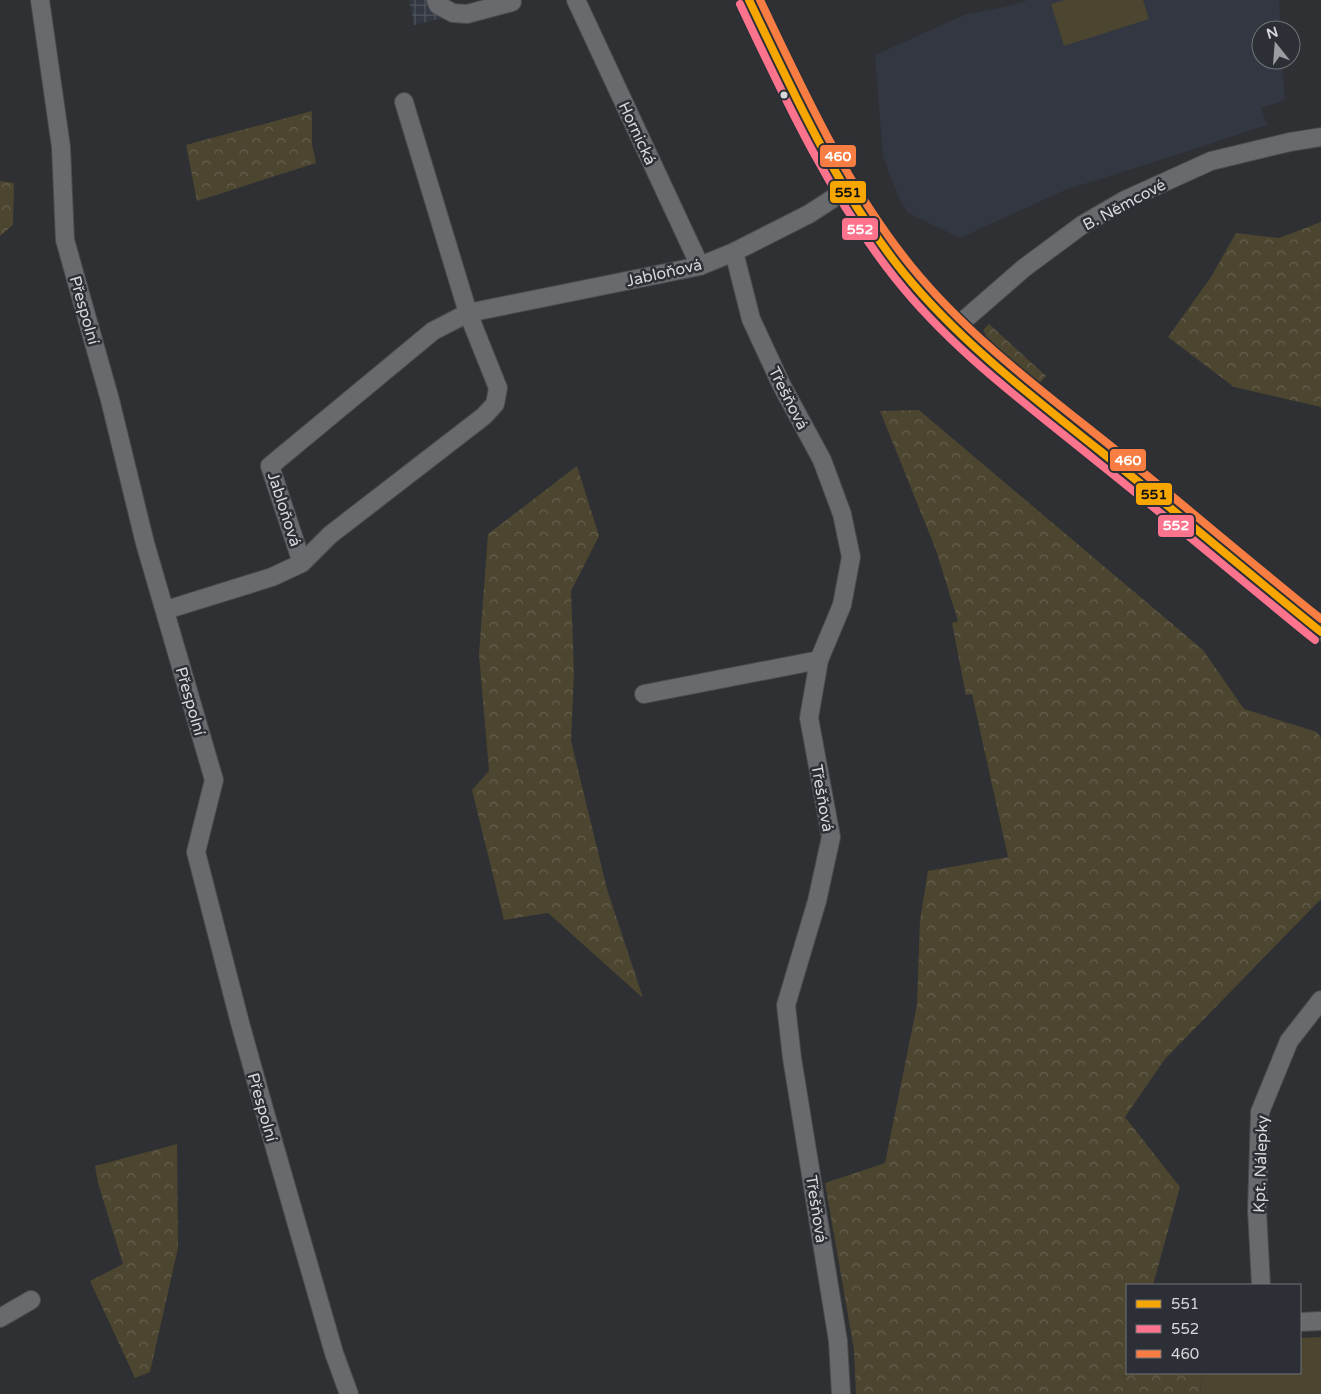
<svg xmlns="http://www.w3.org/2000/svg" width="1321" height="1394" font-family="'Varela Round',sans-serif">
  <style>
    .built { fill: #323741 }
    .industrial { fill: url(#industrial-grid) }
    .grass { fill: #4c4530 }
    .forest { fill: url(#forest-crowns) }
    .lines { fill: none; stroke-linecap: round; stroke-linejoin: round }
    .minor-casing { stroke: #494b4d; stroke-width: 20 }
    .minor { stroke: #696a6d; stroke-width: 18 }
    .bus-1-casing { stroke: #2c2f35; stroke-width: 11 }
    .bus-2-casing { stroke: #2c2f35; stroke-width: 11 }
    .bus-3-casing { stroke: #2c2f35; stroke-width: 11 }
    .bus-1 { stroke: #f7a600; stroke-width: 8 }
    .bus-2 { stroke: #fc738d; stroke-width: 8 }
    .bus-3 { stroke: #f77d43; stroke-width: 8 }
    .bus-dot { fill: #d6d8dc; stroke: #2c2f35; stroke-width: 2 }
    .labels { text-anchor: middle; stroke-width: 5; stroke-linejoin: round; paint-order: stroke }
    .street-label { font-size: 16px; fill: #d6d8dc; stroke: #2c2f35 }
    .line-badge { stroke: #2c2f35; stroke-width: 2 }
    .badge-label { font-size: 14px; text-anchor: middle; font-weight: bold; fill: #fff }
    .pale-badge-label { font-size: 14px; text-anchor: middle; font-weight: bold; fill: #111 }
  </style>
  <defs>
    <pattern id="industrial-grid" width="8" height="8" patternUnits="userSpaceOnUse" patternTransform="scale(1.25)"><rect width="8" height="8" fill="#323741"/><path d="M0 4h8M4 0v8" fill="none" stroke="#4f535c"/></pattern>
    <pattern id="forest-crowns" width="20" height="18" patternUnits="userSpaceOnUse" patternTransform="scale(1.25)"><rect width="20" height="18" fill="#4c4530"/><path d="M2 6a3 3 0 1 1 6 0M12 15a3 3 0 1 1 6 0" fill="none" stroke="#655f4d"/></pattern>
  </defs>
  <rect width="100%" height="100%" fill="#2e3033"/>
  <path class="built" d="M 1028,0 L 1279,0 L 1281,30 L 1261,30 L 1261,60 L 1282,60 L 1285,100 L 1261,108 L 1267,125 L 1145,165 L 1065,190 L 960,238 L 908,213 L 899,198 L 883,157 L 875,55 L 964,15 L 1009,6 Z"/>
  <path class="industrial" d="M 409,0 L 439,0 L 443,18 L 414,25 Z"/>
  <path class="grass" d="M 1065,0 L 1143,0 L 1149,19 L 1064,46 L 1051,4 Z
    M 1321,1337 L 1321,1394 L 1200,1394 L 1202,1373 L 1300,1373 L 1300,1338 Z"/>
  <path class="forest" d="M 312,111 L 312,144 L 316,163 L 197,201 L 186,145 Z
    M 0,181 L 14,183 L 13,225 L 0,236 Z
    M 1321,222 L 1321,407 L 1234,387 L 1168,337 L 1211,277 L 1236,233 L 1279,238 Z
    M 989,324 L 1046,376 L 1037,386 L 989,342 L 983,330 Z
    M 919,410 L 1203,650 L 1244,709 L 1317,732 L 1321,738 L 1321,899 L 1165,1059 L 1125,1117 L 1180,1187 L 1153,1285 L 1127,1285 L 1127,1373 L 1202,1373 L 1200,1394 L 856,1394 L 854,1350 L 825,1183 L 885,1163 L 917,1005 L 920,920 L 928,871 L 1008,857 L 972,694 L 966,695 L 952,623 L 958,621 L 936,550 L 880,411 Z
    M 577,466 L 599,536 L 571,591 L 574,673 L 571,741 L 607,889 L 643,998 L 548,913 L 504,920 L 472,790 L 489,771 L 479,654 L 488,534 Z
    M 177,1144 L 178,1248 L 150,1372 L 135,1378 L 90,1281 L 123,1264 L 98,1183 L 95,1166 Z"/>
  <g class="lines">
    <defs>
      <path id="minor" d="M 40,0 L 61,147 L 65,240 L 110,400 L 145,543 L 214,780 L 196,852 L 240,1023 L 275,1148 L 334,1353 L 349,1394
        M 436,0 L 438,5 L 453,13 L 467,14 L 512,2
        M 576,0 L 700,266
        M 749,0 C 794,94 837,190 903,272 C 959,341 1030,395 1099,450 C 1173,510 1247,572 1321,632
        M 734,252 L 751,319 L 782,386 L 822,460 L 842,514 L 851,557 L 842,605 L 819,660 L 809,718 L 831,837 L 817,901 L 786,1005 L 792,1058 L 838,1341 L 841,1394
        M 955,328 L 1024,268 L 1082,225 L 1125,200 L 1211,161 L 1290,142 L 1321,137
        M 302,563 L 270,466 L 433,331 L 468,313 L 700,266 L 734,252 L 809,214 L 846,190
        M 166,610 L 272,577 L 302,563 L 330,535 L 484,416 L 495,404 L 498,388 L 468,313 L 404,102
        M 644,694 L 819,660
        M 1261,1285 L 1257,1210 L 1260,1112 L 1289,1041 L 1321,1000
        M 0,1318 L 31,1300
        M 1300,1322 L 1321,1321"/>
    </defs>
    <use href="#minor" class="minor-casing"/>
    <use href="#minor" class="minor"/>
    <defs>
      <path id="bus-1" d="M 749,0 C 794,94 837,190 903,272 C 959,341 1030,395 1099,450 C 1174,510 1247,572 1321,632"/>
      <path id="bus-2" d="M 740,4 C 785,99 829,195 895,278 C 951,349 1025,403 1095,460 C 1169,519 1241,580 1315,640"/>
      <path id="bus-3" d="M 760,0 C 804,92 847,187 911,266 C 967,335 1038,388 1107,443 C 1179,501 1249,561 1321,619"/>
    </defs>
    <use href="#bus-1" class="bus-1-casing"/>
    <use href="#bus-2" class="bus-2-casing"/>
    <use href="#bus-3" class="bus-3-casing"/>
    <use href="#bus-1" class="bus-1"/>
    <use href="#bus-2" class="bus-2"/>
    <use href="#bus-3" class="bus-3"/>
  </g>
  <circle class="bus-dot" cx="784" cy="95" r="4.5"/>
  <g class="labels">
    <g class="street-label">
      <text transform="translate(638 133) rotate(65)" y="6">Hornická</text>
      <text transform="translate(1124 204) rotate(-28)" y="6">B. Němcové</text>
      <text transform="translate(664 272) rotate(-13)" y="6">Jabloňová</text>
      <text transform="translate(85 310) rotate(74)" y="6">Přespolní</text>
      <text transform="translate(789 398) rotate(63)" y="6">Třešňová</text>
      <text transform="translate(285 509) rotate(72)" y="6">Jabloňová</text>
      <text transform="translate(191 701) rotate(74)" y="6">Přespolní</text>
      <text transform="translate(823 798) rotate(80)" y="6">Třešňová</text>
      <text transform="translate(263 1107) rotate(74)" y="6">Přespolní</text>
      <text transform="translate(1260 1164) rotate(-88)" y="6">Kpt. Nálepky</text>
      <text transform="translate(817 1209) rotate(81)" y="6">Třešňová</text>
    </g>
  </g>
  <g class="line-badge">
    <rect x="819" y="144" width="38" height="24" rx="5" fill="#f77d43"/>
    <rect x="829" y="180" width="38" height="24" rx="5" fill="#f7a600"/>
    <rect x="841" y="217" width="38" height="24" rx="5" fill="#fc738d"/>
    <rect x="1109" y="448" width="38" height="24" rx="5" fill="#f77d43"/>
    <rect x="1135" y="482" width="38" height="24" rx="5" fill="#f7a600"/>
    <rect x="1157" y="514" width="38" height="24" rx="5" fill="#fc738d"/>
  </g>
  <g class="badge-label">
    <text x="838" y="161">460</text>
    <text x="860" y="234">552</text>
    <text x="1128" y="465">460</text>
    <text x="1176" y="530">552</text>
  </g>
  <g class="pale-badge-label">
    <text x="848" y="197">551</text>
    <text x="1154" y="499">551</text>
  </g>
  <rect x="1126" y="1284" width="175" height="90" fill="#2c2f35" stroke="#707378"/>
  <rect x="1136" y="1300" width="25" height="8" fill="#f7a600" stroke="#707378"/>
  <text x="1171" y="1309" font-size="15" fill="#d6d8dc">551</text>
  <rect x="1136" y="1325" width="25" height="8" fill="#fc738d" stroke="#707378"/>
  <text x="1171" y="1334" font-size="15" fill="#d6d8dc">552</text>
  <rect x="1136" y="1350" width="25" height="8" fill="#f77d43" stroke="#707378"/>
  <text x="1171" y="1359" font-size="15" fill="#d6d8dc">460</text>
  <g transform="translate(1276 45) rotate(343)"><circle r="24" fill="#2c2f35" stroke="#707378"/>
  <path d="M0-4L9 19L0 12L-9 19Z" fill="#9b9da1"/>
  <text y="-8" font-size="14" font-weight="bold" text-anchor="middle" fill="#d6d8dc">N</text>
  </g>
</svg>
